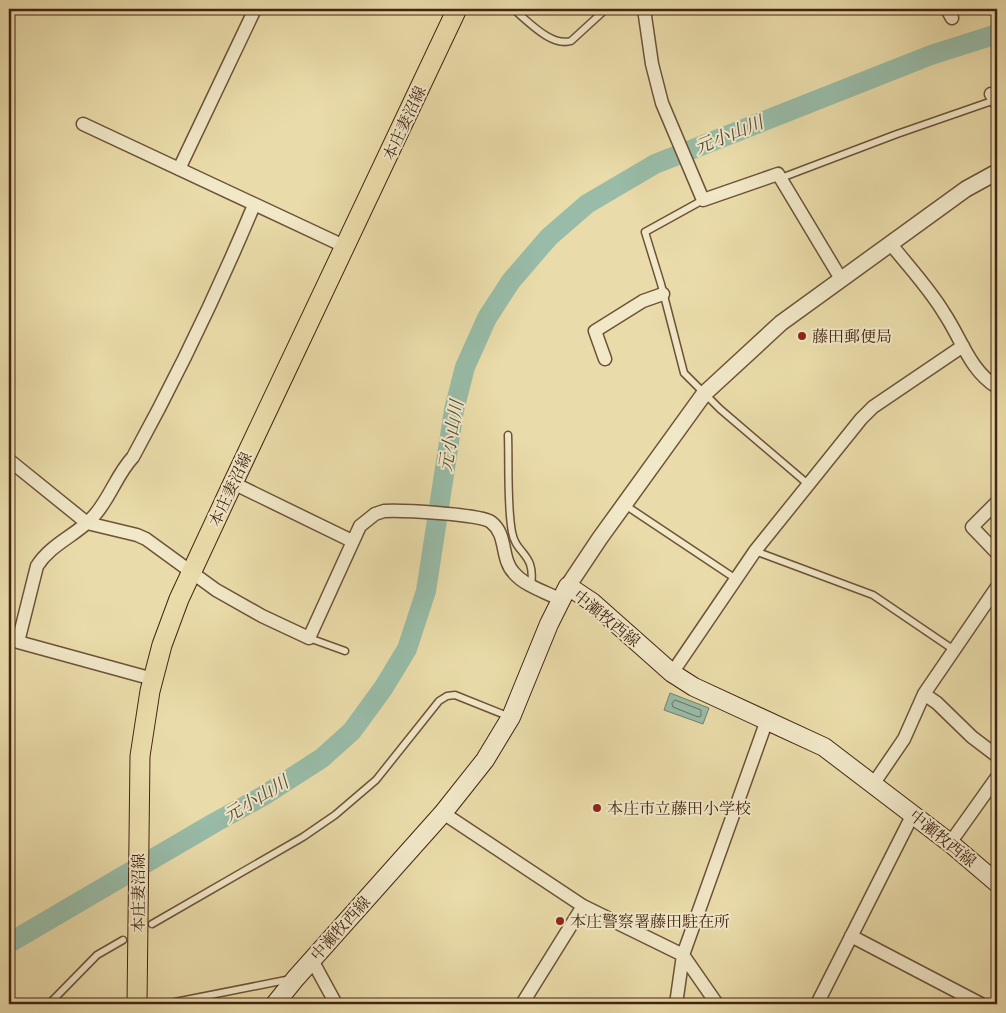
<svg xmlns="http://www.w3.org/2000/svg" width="1006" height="1013" font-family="'EB Garamond','Noto Serif JP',serif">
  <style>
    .water { fill: #98bca8; stroke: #767f6c }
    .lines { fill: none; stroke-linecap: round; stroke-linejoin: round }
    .shore { stroke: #6e705e; stroke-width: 1 }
    .river { stroke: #98bca8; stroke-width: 20 }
    .service-casing { stroke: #6d5239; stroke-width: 9 }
    .minor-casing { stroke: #6d5239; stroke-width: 15 }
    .tertiary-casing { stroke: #6d5239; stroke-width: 18 }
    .secondary-casing { stroke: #432413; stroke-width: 20 }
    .primary-casing { stroke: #432413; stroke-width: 21 }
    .service { stroke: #f1e8c8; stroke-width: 6 }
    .minor { stroke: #f1e8c8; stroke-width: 12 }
    .tertiary { stroke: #f1e8c8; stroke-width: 15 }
    .secondary { stroke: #f1e8c8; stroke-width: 18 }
    .primary { stroke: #eadcaa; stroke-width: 19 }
    .poi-dot { fill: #8f2418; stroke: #f1e8c8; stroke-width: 2 }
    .labels { text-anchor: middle; stroke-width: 4; stroke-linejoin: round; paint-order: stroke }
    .street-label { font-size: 16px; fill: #432413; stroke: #f1e8c8 }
    .poi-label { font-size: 16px; fill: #432413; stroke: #f1e8c8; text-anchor: start }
    .water-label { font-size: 18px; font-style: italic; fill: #584a38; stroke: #f1e8c8 }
  </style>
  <rect width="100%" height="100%" fill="#eadcaa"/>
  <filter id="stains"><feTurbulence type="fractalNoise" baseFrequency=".004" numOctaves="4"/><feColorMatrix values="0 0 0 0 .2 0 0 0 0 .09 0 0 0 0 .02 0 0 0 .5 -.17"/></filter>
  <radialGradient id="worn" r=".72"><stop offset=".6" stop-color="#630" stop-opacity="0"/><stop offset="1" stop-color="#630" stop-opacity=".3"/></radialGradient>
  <path class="water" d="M 670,693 L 709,708 L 703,724 L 664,710 Z"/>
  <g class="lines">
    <path class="shore" d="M 675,700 L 701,710 L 701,716 L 698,717 L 673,707 L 672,704 Z"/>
    <path class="river" d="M 9,943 L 214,823 L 263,796 L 322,758 L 352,731 L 384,687 L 407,649 L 426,591 L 454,410 L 465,367 L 487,318 L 511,281 L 549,237 L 587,204 L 655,164 L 931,55 L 997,34"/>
    <defs>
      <path id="service" d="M 513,9 C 528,21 551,47 571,41 L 606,9
        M 781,178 L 897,134 L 995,100
        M 703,200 L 645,232 L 661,284 L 684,373 L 720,409 L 809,485
        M 508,435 C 509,463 507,506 512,532 C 516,555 536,553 531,585
        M 625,505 L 736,579
        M 755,551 L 873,595 L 954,650
        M 309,638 L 345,651
        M 152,924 L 303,837 L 335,815 L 376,780 L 439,701 L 447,696 L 455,695 L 510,717
        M 49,1004 L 97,955 L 123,940
        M 165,1004 L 291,979"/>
      <path id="minor" d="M 644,9 L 652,64 L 662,103 L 703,200 L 778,174 L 841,279
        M 947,9 L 952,18
        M 991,94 L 997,104
        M 83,124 L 346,247
        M 179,169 L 255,9
        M 890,243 C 908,266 929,288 944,313 C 961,338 970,371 997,387
        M 605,359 L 595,331 L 643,301 L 663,294
        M 9,460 L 87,523 L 137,535 L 146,539 L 216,590 L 262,616 L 309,638 L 360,526 L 375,514 L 384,511 C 400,510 480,514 491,522 C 508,535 500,558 514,573 C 525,586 546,592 561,600
        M 233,483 L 352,541
        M 997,502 L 972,527 L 997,553
        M 672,673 L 755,551 L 861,419 L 873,407 L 963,346
        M 153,679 L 18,642 L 37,566 C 51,544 75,536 92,518 C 109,501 116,475 133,457 C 178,375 218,291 254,205
        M 924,694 L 937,703 L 972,737 L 997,756
        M 874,783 L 904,739 L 924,694 L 997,587
        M 443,813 L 583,906 L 683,955 L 717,1004
        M 950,843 L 997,777
        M 851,936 L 981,1004
        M 312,960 L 336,1004
        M 522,1004 L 583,906
        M 676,1004 L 683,955 L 767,720
        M 817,1004 L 913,814"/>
      <path id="tertiary" d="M 568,586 L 600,538 L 704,394 L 781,323 L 966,189 L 997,172"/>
      <path id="secondary" d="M 275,1004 L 295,979 L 443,813 L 485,760 L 511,717 L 549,624 L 568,586 L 592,602 L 672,673 L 694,687 L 824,747 L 950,843 L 997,883"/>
      <path id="primary" d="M 137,1004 L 140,756 L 150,691 L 162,645 L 179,599 L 233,483 L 457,9"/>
    </defs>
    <use href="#service" class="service-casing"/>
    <use href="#minor" class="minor-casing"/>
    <use href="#tertiary" class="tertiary-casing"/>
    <use href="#secondary" class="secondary-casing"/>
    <use href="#primary" class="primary-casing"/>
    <use href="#service" class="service"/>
    <use href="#minor" class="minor"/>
    <use href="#tertiary" class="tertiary"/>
    <use href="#secondary" class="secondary"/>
    <use href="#primary" class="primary"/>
  </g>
  <g class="poi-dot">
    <circle cx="802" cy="336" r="5"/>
    <circle cx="597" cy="808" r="5"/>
    <circle cx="560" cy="921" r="5"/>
  </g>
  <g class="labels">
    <g class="street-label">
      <text transform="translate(404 123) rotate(-65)" y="6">本庄妻沼線</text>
      <text transform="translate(230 489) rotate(-65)" y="6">本庄妻沼線</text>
      <text transform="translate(607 618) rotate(39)" y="6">中瀬牧西線</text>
      <text transform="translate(943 838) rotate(39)" y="6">中瀬牧西線</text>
      <text transform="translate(138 893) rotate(-90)" y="6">本庄妻沼線</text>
      <text transform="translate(340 928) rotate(-48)" y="6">中瀬牧西線</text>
    </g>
    <g class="poi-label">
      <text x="812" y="342">藤田郵便局</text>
      <text x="607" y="814">本庄市立藤田小学校</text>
      <text x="570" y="927">本庄警察署藤田駐在所</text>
    </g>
    <g class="water-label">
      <text transform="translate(729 135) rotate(-22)" y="6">元小山川</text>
      <text transform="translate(451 436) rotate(-80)" y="6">元小山川</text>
      <text transform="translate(256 799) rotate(-31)" y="6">元小山川</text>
    </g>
  </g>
  <rect width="1006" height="1013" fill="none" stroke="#eadcaa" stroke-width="30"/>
  <rect x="10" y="10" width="986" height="993" fill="none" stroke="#432413" stroke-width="2.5"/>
  <rect x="15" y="15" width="976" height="983" fill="none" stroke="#432413"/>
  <rect width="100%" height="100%" filter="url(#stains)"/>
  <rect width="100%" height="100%" fill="url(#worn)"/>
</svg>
